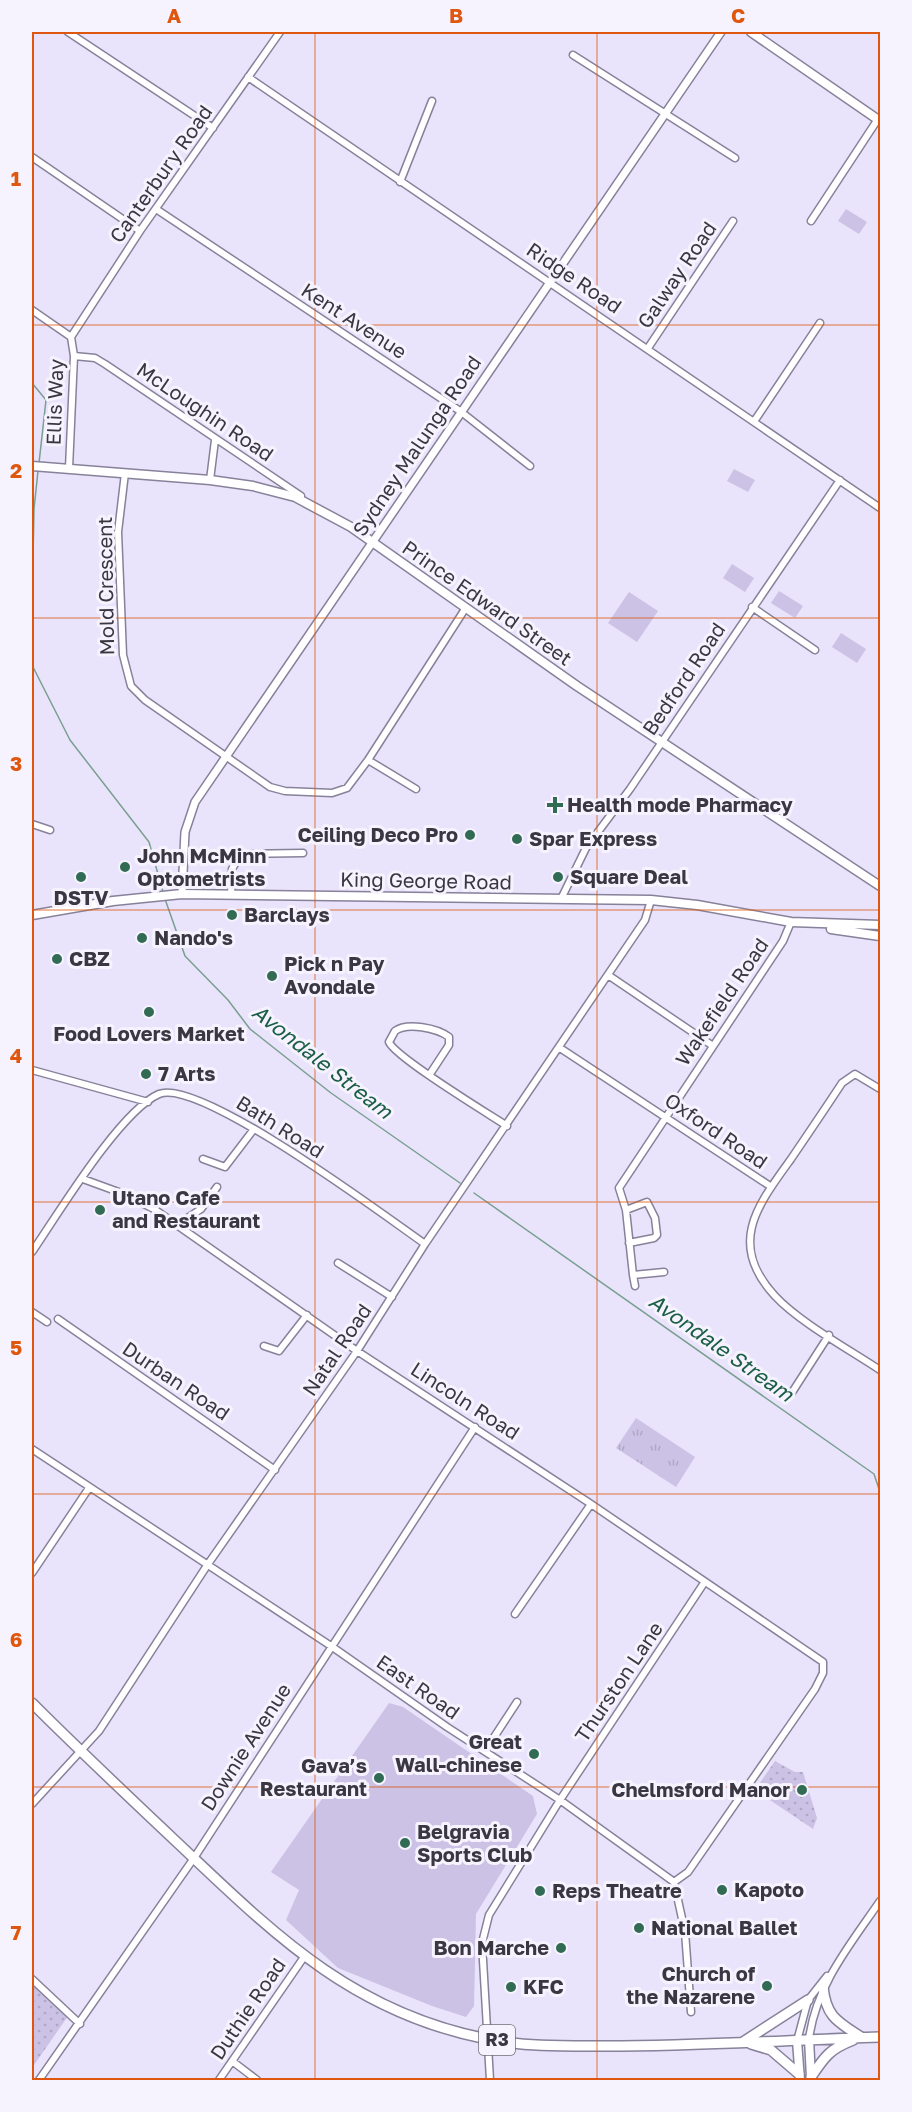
<svg xmlns="http://www.w3.org/2000/svg" width="912" height="2112" font-family="'Golos Text',sans-serif">
  <style>
    .grass { fill: url(#grass-dots) }
    .park { fill: url(#park-tufts) }
    .pitch { fill: #cbc2e5 }
    .lines { fill: none; stroke-linecap: round; stroke-linejoin: round }
    .stream { stroke: #799f90; stroke-width: 1.5 }
    .minor-casing { stroke: #87819a; stroke-width: 9 }
    .tertiary-casing { stroke: #87819a; stroke-width: 10 }
    .secondary-casing { stroke: #87819a; stroke-width: 11 }
    .trunk-casing { stroke: #87819a; stroke-width: 12 }
    .minor { stroke: #fff; stroke-width: 6 }
    .tertiary { stroke: #fff; stroke-width: 7 }
    .secondary { stroke: #fff; stroke-width: 8 }
    .trunk { stroke: #fff; stroke-width: 9 }
    .grid { fill: none; stroke: #df570f; stroke-width: 1.5; stroke-opacity: 0.55 }
    .poi-dot { fill: #316b54; stroke: #f6f3fe; stroke-width: 2 }
    .labels { text-anchor: middle; stroke-width: 6; stroke-linejoin: round; paint-order: stroke }
    .shield { fill: #f6f3fe; stroke: #726f7a; stroke-width: 1.5 }
    .shield-label { font-size: 18px; font-weight: bold; fill: #3a3742 }
    .street-label { font-size: 20px; fill: #3a3742; stroke: #f6f3fe }
    .poi-label { font-size: 20px; font-weight: bold; fill: #3a3742; stroke: #f6f3fe; text-anchor: start }
    .water-label { font-size: 21px; font-style: italic; fill: #1b5e46; stroke: #f6f3fe }
    .neatline { fill: none; stroke: #df570f; stroke-width: 2 }
    .grid-label { font-size: 20px; text-anchor: middle; font-weight: bold; fill: #df570f }
  </style>
  <defs>
    <pattern id="grass-dots" width="8" height="8" patternUnits="userSpaceOnUse" patternTransform="scale(1.5)"><rect width="8" height="8" fill="#cbc2e5"/><path d="M2 2h.1M6 6h.1" fill="none" stroke="#afa7c6" stroke-width="1.8" stroke-linecap="round"/></pattern>
    <pattern id="park-tufts" width="24" height="20" patternUnits="userSpaceOnUse" patternTransform="scale(1.5)"><rect width="24" height="20" fill="#cbc2e5"/><path d="M3 7l-1-3M5 7V3M7 7l1-3M15 17l-1-3M17 17v-4M19 17l1-3" fill="none" stroke="#afa7c6"/></pattern>
  </defs>
  <rect width="100%" height="100%" fill="#e9e4fb"/>
  <path class="grass" d="M 775,1761 L 795,1772 L 803,1772 L 817,1818 L 813,1829 L 755,1790 Z
    M 32,1982 L 68,2016 L 32,2068 Z"/>
  <path class="park" d="M 636,1418 L 695,1457 L 676,1487 L 616,1448 Z"/>
  <path class="pitch" d="M 846,209 L 867,222 L 859,234 L 838,221 Z
    M 734,469 L 755,480 L 748,492 L 727,481 Z
    M 732,564 L 754,578 L 745,592 L 723,578 Z
    M 779,591 L 803,606 L 795,618 L 771,603 Z
    M 629,592 L 658,611 L 637,642 L 608,623 Z
    M 841,633 L 866,649 L 857,663 L 832,647 Z
    M 389,1703 L 403,1707 L 533,1796 L 537,1814 L 476,1914 L 474,2006 L 466,2017 L 432,2006 L 338,1968 L 286,1920 L 299,1890 L 271,1872 Z"/>
  <g class="lines">
    <path class="stream" d="M 32,383 L 46,400 L 39,463
      M 32,608 L 34,509 L 38,471
      M 32,665 L 70,740 L 149,842 L 163,892
      M 165,899 L 185,956 L 228,1000 L 250,1029 L 331,1093 L 460,1183
      M 474,1193 L 874,1474 L 880,1492"/>
    <defs>
      <path id="minor" d="M 68,32 L 213,128
        M 573,55 L 735,158
        M 248,77 L 880,508
        M 32,157 L 140,231
        M 400,182 L 432,101
        M 156,209 L 460,411 L 530,466
        M 811,221 L 878,119
        M 32,310 L 71,337
        M 71,337 L 140,231 L 280,32
        M 648,348 L 733,221
        M 74,356 L 95,358 L 105,364 L 301,496
        M 755,420 L 820,323
        M 69,468 L 74,356 L 71,337
        M 125,473 L 118,532 L 123,655 L 131,686 L 145,700 L 270,787 L 285,791 L 332,793 L 347,788 L 368,760 L 465,609
        M 210,480 L 215,440
        M 752,607 L 815,650
        M 368,760 L 416,789
        M 32,824 L 50,830
        M 231,895 L 232,869 L 241,854 L 303,853
        M 561,899 L 586,848 L 630,789 L 840,480
        M 608,975 L 713,1046
        M 560,1048 L 770,1186
        M 32,1070 L 148,1102
        M 430,1074 L 449,1045 L 449,1037 C 437,1028 407,1022 395,1031 L 389,1042 C 395,1057 487,1113 507,1126
        M 880,1089 L 855,1074 L 842,1083 C 825,1109 808,1134 791,1159 C 757,1206 727,1244 775,1296 C 799,1322 850,1350 880,1370
        M 203,1159 L 225,1167 L 254,1129
        M 83,1179 L 124,1194 L 154,1209 L 357,1351 L 591,1504 L 823,1662 L 823,1673 L 815,1689 L 688,1872 L 674,1882
        M 626,1210 L 647,1202 L 655,1218 L 657,1235 L 654,1238 L 629,1243
        M 177,1225 L 201,1209 L 217,1187
        M 32,1252 C 58,1214 120,1111 159,1094 C 199,1077 385,1216 425,1244
        M 338,1263 L 392,1297
        M 664,1272 L 633,1275 L 626,1210 L 619,1188 L 783,941 L 791,922
        M 633,1275 L 635,1286
        M 32,1312 L 47,1322
        M 58,1319 L 275,1470
        M 264,1346 L 279,1351 L 307,1315
        M 791,1394 L 829,1335
        M 32,1449 L 331,1646 L 447,1727 L 560,1800 L 674,1882 L 685,1932 L 691,2012
        M 32,1573 L 89,1488
        M 515,1614 L 591,1504
        M 485,1751 L 517,1702
        M 32,1804 L 99,1731 L 208,1564 L 357,1351 L 425,1244 L 645,920 L 651,900
        M 32,1979 L 80,2024
        M 809,2039 C 816,1985 850,1945 880,1901
        M 797,2041 L 808,2000 L 827,1976
        M 232,2061 L 257,2080
        M 39,2080 L 194,1858 L 475,1427
        M 219,2080 L 304,1957
        M 490,2080 L 482,1943 L 489,1915 L 560,1800 L 704,1583"/>
      <path id="tertiary" d="M 182,894 L 185,832 L 195,802 L 721,32"/>
      <path id="secondary" d="M 751,32 L 880,121
        M 32,466 L 210,480 L 253,486 L 295,497 L 351,527 L 577,686 L 880,886
        M 32,915 L 113,901 L 182,894 L 651,900 L 697,905 L 791,922 L 880,925
        M 831,929 L 880,936
        M 809,2039 L 811,2078
        M 797,2041 L 800,2080"/>
      <path id="trunk" d="M 32,1703 C 81,1752 132,1800 183,1848 C 276,1936 354,2013 487,2039 C 526,2047 568,2046 608,2046 C 699,2046 790,2040 880,2037
        M 823,1987 C 826,2017 838,2022 861,2037
        M 743,2042 L 808,2000
        M 751,2044 L 771,2050 L 799,2074
        M 811,2077 C 825,2056 830,2049 853,2040"/>
    </defs>
    <use href="#minor" class="minor-casing"/>
    <use href="#tertiary" class="tertiary-casing"/>
    <use href="#secondary" class="secondary-casing"/>
    <use href="#trunk" class="trunk-casing"/>
    <use href="#minor" class="minor"/>
    <use href="#tertiary" class="tertiary"/>
    <use href="#secondary" class="secondary"/>
    <use href="#trunk" class="trunk"/>
  </g>
  <path class="grid" d="M 315,32 L 315,2080M 597,32 L 597,2080M 32,325 L 880,325M 32,618 L 880,618M 32,910 L 880,910M 32,1202 L 880,1202M 32,1494 L 880,1494M 32,1787 L 880,1787"/>
  <g class="poi-dot">
    <path d="M552 796h6v6h6v6h-6v6h-6v-6h-6v-6h6z"/>
    <circle cx="470" cy="835" r="6"/>
    <circle cx="517" cy="839" r="6"/>
    <circle cx="125" cy="867" r="6"/>
    <circle cx="81" cy="877" r="6"/>
    <circle cx="558" cy="877" r="6"/>
    <circle cx="232" cy="915" r="6"/>
    <circle cx="142" cy="938" r="6"/>
    <circle cx="57" cy="959" r="6"/>
    <circle cx="272" cy="976" r="6"/>
    <circle cx="149" cy="1012" r="6"/>
    <circle cx="146" cy="1074" r="6"/>
    <circle cx="100" cy="1210" r="6"/>
    <circle cx="534" cy="1754" r="6"/>
    <circle cx="379" cy="1778" r="6"/>
    <circle cx="802" cy="1790" r="6"/>
    <circle cx="405" cy="1843" r="6"/>
    <circle cx="722" cy="1890" r="6"/>
    <circle cx="540" cy="1891" r="6"/>
    <circle cx="639" cy="1928" r="6"/>
    <circle cx="561" cy="1948" r="6"/>
    <circle cx="767" cy="1986" r="6"/>
    <circle cx="511" cy="1987" r="6"/>
  </g>
  <g class="labels">
    <rect class="shield" x="479" y="2025" width="36" height="30" rx="4.5"/>
    <g class="shield-label">
      <text x="497" y="2046">R3</text>
    </g>
    <g class="street-label">
      <text transform="translate(161 174) rotate(-55)" y="7">Canterbury Road</text>
      <text transform="translate(677 275) rotate(-56)" y="7">Galway Road</text>
      <text transform="translate(574 278) rotate(34)" y="7">Ridge Road</text>
      <text transform="translate(354 321) rotate(33)" y="7">Kent Avenue</text>
      <text transform="translate(55 402) rotate(-88)" y="7">Ellis Way</text>
      <text transform="translate(205 412) rotate(34)" y="7">McLoughin Road</text>
      <text transform="translate(417 446) rotate(-56)" y="7">Sydney Malunga Road</text>
      <text transform="translate(106 586) rotate(-91)" y="7">Mold Crescent</text>
      <text transform="translate(487 603) rotate(35)" y="7">Prince Edward Street</text>
      <text transform="translate(684 679) rotate(-56)" y="7">Bedford Road</text>
      <text transform="translate(426 881) rotate(1)" y="7">King George Road</text>
      <text transform="translate(722 1002) rotate(-56)" y="7">Wakefield Road</text>
      <text transform="translate(280 1127) rotate(32)" y="7">Bath Road</text>
      <text transform="translate(716 1131) rotate(34)" y="7">Oxford Road</text>
      <text transform="translate(337 1350) rotate(-56)" y="7">Natal Road</text>
      <text transform="translate(176 1381) rotate(34)" y="7">Durban Road</text>
      <text transform="translate(465 1401) rotate(33)" y="7">Lincoln Road</text>
      <text transform="translate(619 1682) rotate(-56)" y="7">Thurston Lane</text>
      <text transform="translate(418 1687) rotate(35)" y="7">East Road</text>
      <text transform="translate(246 1747) rotate(-57)" y="7">Downie Avenue</text>
      <text transform="translate(248 2009) rotate(-56)" y="7">Duthie Road</text>
    </g>
    <g class="poi-label">
      <text x="567" y="812">Health mode Pharmacy</text>
      <text x="458" y="842" text-anchor="end">Ceiling Deco Pro</text>
      <text x="529" y="846">Spar Express</text>
      <text x="137" y="863">John McMinn<tspan x="137" dy="23">Optometrists</tspan></text>
      <text x="570" y="884">Square Deal</text>
      <text x="81" y="905" text-anchor="middle">DSTV</text>
      <text x="244" y="922">Barclays</text>
      <text x="154" y="945">Nando's</text>
      <text x="69" y="966">CBZ</text>
      <text x="284" y="971">Pick n Pay<tspan x="284" dy="23">Avondale</tspan></text>
      <text x="149" y="1041" text-anchor="middle">Food Lovers Market</text>
      <text x="158" y="1081">7 Arts</text>
      <text x="112" y="1205">Utano Cafe<tspan x="112" dy="23">and Restaurant</tspan></text>
      <text x="522" y="1749" text-anchor="end">Great<tspan x="522" dy="23">Wall-chinese</tspan></text>
      <text x="367" y="1773" text-anchor="end">Gava’s<tspan x="367" dy="23">Restaurant</tspan></text>
      <text x="790" y="1797" text-anchor="end">Chelmsford Manor</text>
      <text x="417" y="1839">Belgravia<tspan x="417" dy="23">Sports Club</tspan></text>
      <text x="734" y="1897">Kapoto</text>
      <text x="552" y="1898">Reps Theatre</text>
      <text x="651" y="1935">National Ballet</text>
      <text x="549" y="1955" text-anchor="end">Bon Marche</text>
      <text x="755" y="1981" text-anchor="end">Church of<tspan x="755" dy="23">the Nazarene</tspan></text>
      <text x="523" y="1994">KFC</text>
    </g>
    <g class="water-label">
      <text transform="translate(322 1062) rotate(38)" y="7">Avondale Stream</text>
      <text transform="translate(721 1348) rotate(35)" y="7">Avondale Stream</text>
    </g>
  </g>
  <rect width="912" height="2112" fill="none" stroke="#f6f3fe" stroke-width="66"/>
  <rect x="33" y="33" width="846" height="2046" class="neatline"/>
  <g class="grid-label">
    <text x="174" y="23">A</text>
    <text x="456" y="23">B</text>
    <text x="738" y="23">C</text>
    <text x="16" y="186">1</text>
    <text x="16" y="478">2</text>
    <text x="16" y="771">3</text>
    <text x="16" y="1063">4</text>
    <text x="16" y="1355">5</text>
    <text x="16" y="1647">6</text>
    <text x="16" y="1940">7</text>
  </g>
</svg>
